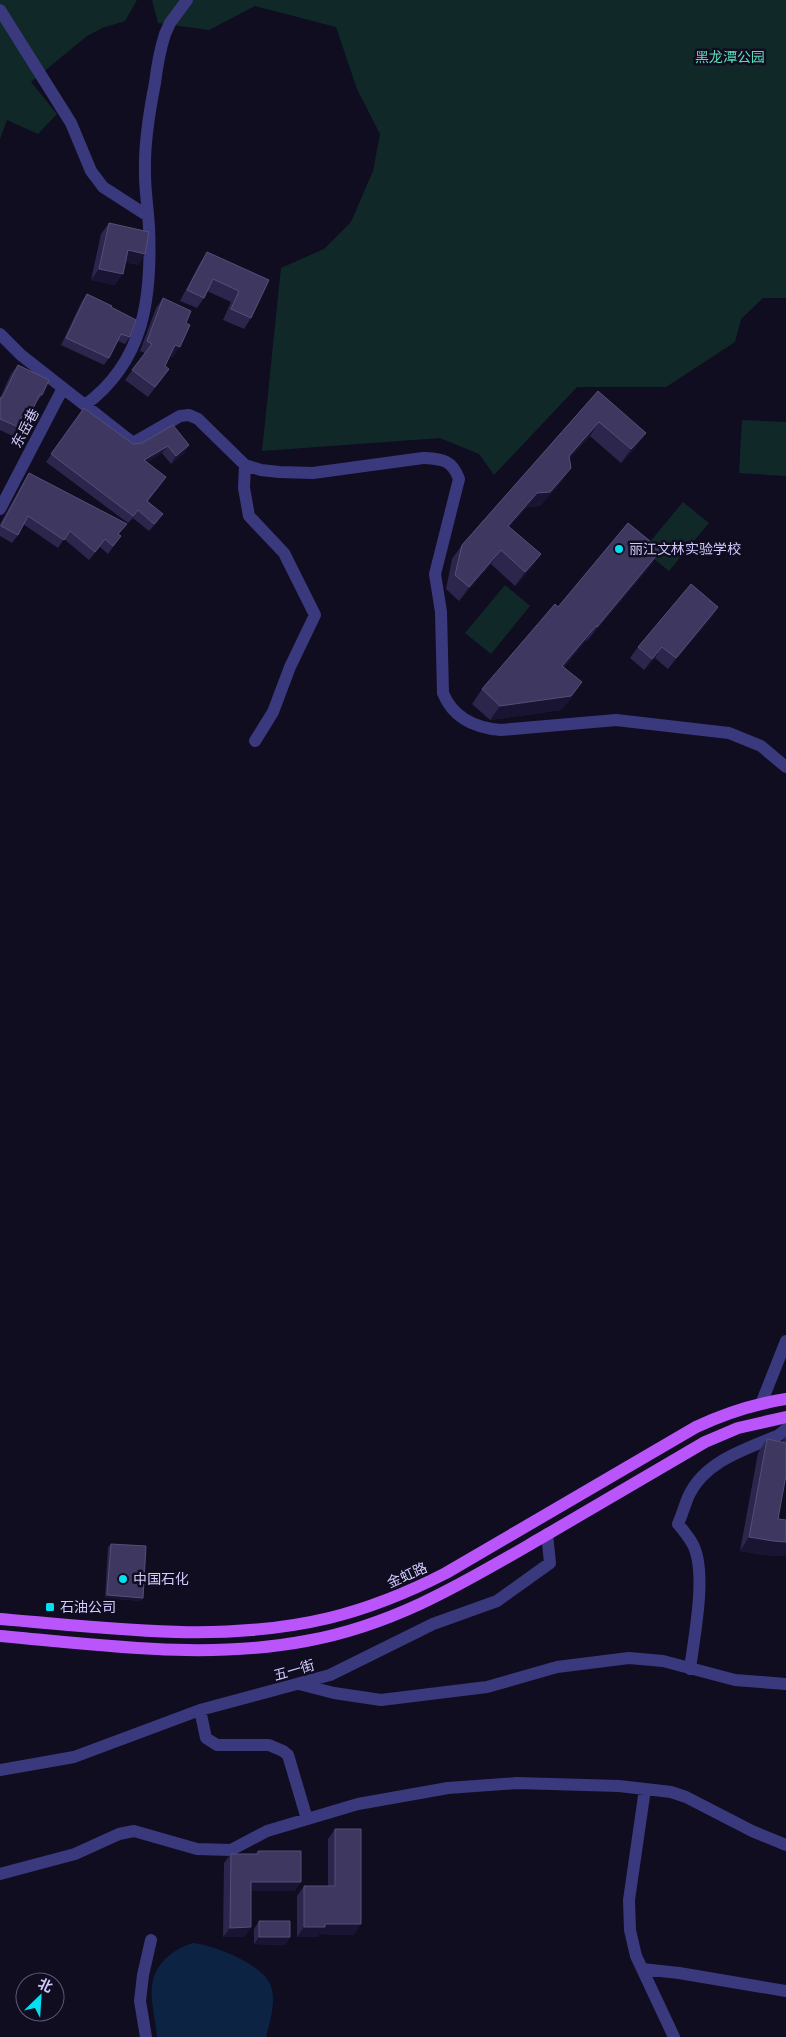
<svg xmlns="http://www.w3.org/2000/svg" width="786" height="2037" font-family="'Nunito Sans','Noto Sans SC',sans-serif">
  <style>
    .green { fill: #102928 }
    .water { fill: #0d2344 }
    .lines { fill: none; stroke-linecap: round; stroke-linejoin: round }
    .minor { stroke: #3a397e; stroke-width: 12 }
    .major { stroke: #ba55fc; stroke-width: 12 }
    .wall { fill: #2c264d }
    .shaded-wall { fill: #1a1433 }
    .building { fill: #3e3760; stroke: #554f79 }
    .poi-dot { fill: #04e0f2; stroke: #100d20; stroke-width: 2 }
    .labels { text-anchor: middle; stroke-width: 5; stroke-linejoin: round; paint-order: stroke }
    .park-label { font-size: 14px; fill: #5adcb9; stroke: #100d20 }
    .street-label { font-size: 14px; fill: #d1ccfe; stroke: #100d20 }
    .poi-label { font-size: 14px; fill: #d1ccfe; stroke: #100d20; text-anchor: start }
  </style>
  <rect width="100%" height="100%" fill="#100d20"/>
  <path class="green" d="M 0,0 L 137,0 L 125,21 L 102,28 L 87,36 L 31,82 L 57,114 L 38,134 L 7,120 L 0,139 Z
    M 152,0 L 786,0 L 786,298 L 763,298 L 741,319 L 735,342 L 666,387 L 577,387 L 494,475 L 479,454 L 440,438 L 262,451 L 281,268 L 324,249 L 351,222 L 373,171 L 380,134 L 357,89 L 336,27 L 255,6 L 209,30 L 158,23 Z
    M 742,420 L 786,422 L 786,476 L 739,473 Z
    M 683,502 L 709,523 L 669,571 L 643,550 Z
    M 505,585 L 530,606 L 491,654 L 465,633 Z"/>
  <path class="water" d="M 193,1943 C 213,1945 262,1964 270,1984 C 277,2000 270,2021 266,2037 L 157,2037 C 156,2022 150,2000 152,1986 C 154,1964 173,1949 193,1943 Z"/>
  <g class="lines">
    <path class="minor" d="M 0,10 L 71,123 L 91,171 L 103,187 L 148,216
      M 0,334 L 21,355 L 133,443 L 180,416 L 189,415 L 198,419 L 245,465 L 261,470 L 279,472 L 313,473 L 423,458 C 441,459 452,459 459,479 L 435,574 L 441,612 L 443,693 C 453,718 476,728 501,730 L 616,720 L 729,733 L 761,746 L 786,767
      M 85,405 C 145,361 152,296 149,227 C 148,209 145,191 145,174 C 144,143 149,113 155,83 C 157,66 160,50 165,34 L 170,23 L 187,0
      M 245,465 L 244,488 L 249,516 L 284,553 L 315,615 L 290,667 L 273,712 L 255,741
      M 0,509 L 63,388
      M 761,1404 L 786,1341
      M 690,1669 C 694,1637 708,1570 692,1543 C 688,1536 683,1530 678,1524 C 682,1515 685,1504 689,1495 C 706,1460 747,1449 779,1435 L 786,1429
      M 299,1684 L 334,1693 L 381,1700 L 487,1687 L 557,1667 L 629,1658 L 663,1661 L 735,1680 L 786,1684
      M 200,1710 L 206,1738 L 217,1745 L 269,1745 L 283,1751 L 288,1755 L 307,1819
      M 0,1770 L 74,1757 L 200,1710 L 330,1675 L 433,1624 L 497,1601 L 550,1563 L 547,1534
      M 645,1789 L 629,1900 L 630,1930 L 636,1956 L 674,2037
      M 0,1874 L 75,1854 L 119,1834 L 134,1831 L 197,1849 L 231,1850 L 267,1831 L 358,1804 L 448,1788 L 517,1783 L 619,1786 L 671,1792 L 686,1797 L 752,1831 L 786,1845
      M 642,1969 L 679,1973 L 786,1991
      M 146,2037 L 140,2001 L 143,1975 L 151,1940"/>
    <path class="major" d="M 0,1619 C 109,1628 221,1644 329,1618 C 370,1608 409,1592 446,1573 L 696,1427 C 726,1413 754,1404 786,1399
      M 0,1636 C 102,1645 205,1660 306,1641 C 395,1625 465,1582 541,1538 C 595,1506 650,1474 705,1442 L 738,1428 L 786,1417"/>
  </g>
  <path class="wall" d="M 109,223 L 145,254 L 138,265 L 125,262 L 115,285 L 91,280 L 101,234 Z
    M 207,252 L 269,280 L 251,318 L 244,329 L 223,320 L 231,302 L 207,291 L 204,298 L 197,308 L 180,301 L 200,263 Z
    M 87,294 L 111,307 L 130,337 L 125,344 L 118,341 L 109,358 L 104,365 L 61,345 L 82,301 Z
    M 163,298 L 186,323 L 173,357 L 170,356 L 165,366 L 169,369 L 148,397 L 125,380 L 145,353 L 140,351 L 156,308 Z
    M 18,365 L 42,395 L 36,403 L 23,429 L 17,438 L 0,430 L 0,398 L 11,374 Z
    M 598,391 L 636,447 L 621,463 L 590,436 L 569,459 L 571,468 L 561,482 L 540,506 L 527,507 L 509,527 L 541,554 L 531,568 L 515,586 L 491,564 L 459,601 L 446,589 L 452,559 L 462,545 Z
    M 84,408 L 133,444 L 142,443 L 189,445 L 184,453 L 171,464 L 162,453 L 147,462 L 166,477 L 148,501 L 158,521 L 149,531 L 133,518 L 128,523 L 46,462 Z
    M 29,473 L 121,536 L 108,554 L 100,547 L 89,560 L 64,539 L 58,548 L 23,524 L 18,535 L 12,543 L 0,536 L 0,524 L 24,481 Z
    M 661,550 L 651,565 L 587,641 L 586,640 L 564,667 L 572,697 L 561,710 L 490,720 L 472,704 L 482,689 L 558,607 Z
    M 718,607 L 711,618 L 668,669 L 655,658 L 644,670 L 630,658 L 638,647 Z
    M 786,1436 L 786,1475 L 778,1519 L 786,1520 L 786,1556 L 764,1555 L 740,1551 L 758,1453 L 767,1439 L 782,1442 Z
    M 111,1544 L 143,1598 L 140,1601 L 105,1598 L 108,1547 Z
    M 335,1829 L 354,1935 L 319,1934 L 318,1937 L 297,1937 L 297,1896 L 304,1886 L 328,1886 L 328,1839 Z
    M 258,1851 L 301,1882 L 294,1891 L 251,1891 L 245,1937 L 223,1937 L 224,1863 L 231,1854 L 256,1854 Z
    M 259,1921 L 290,1937 L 285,1945 L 254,1944 L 254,1929 Z"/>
  <path class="shaded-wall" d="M 128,250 L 145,254 L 138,265 L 120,261 Z
    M 99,269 L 123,274 L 115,285 L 91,280 Z
    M 175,345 L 180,347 L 173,357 L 168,355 Z
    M 599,422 L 590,436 L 559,470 L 569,456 Z
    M 646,433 L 636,447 L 621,463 L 631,449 Z
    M 189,445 L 184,453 L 171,464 L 176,456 Z
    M 168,446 L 162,453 L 139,467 L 144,460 Z
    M 571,468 L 561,482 L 540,506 L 527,507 L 498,540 L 508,526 L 537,493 Z
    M 166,477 L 161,485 L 142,508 L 147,501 Z
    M 501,550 L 491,564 L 459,601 L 469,587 Z
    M 661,550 L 651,565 L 587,641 L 597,627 Z
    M 541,554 L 531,568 L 515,586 L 525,572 Z
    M 718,607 L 711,618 L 668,669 L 676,658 Z
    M 596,626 L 586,640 L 552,680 L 562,666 Z
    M 662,647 L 655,658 L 644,670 L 652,659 Z
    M 582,682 L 572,697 L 561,710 L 490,720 L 500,706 Z
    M 749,1537 L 786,1542 L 786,1556 L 764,1555 L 740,1551 Z
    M 107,1595 L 143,1598 L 140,1601 L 105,1598 Z
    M 251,1882 L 301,1882 L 294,1891 L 244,1891 Z
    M 325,1924 L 361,1924 L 354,1935 L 319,1934 L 318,1937 L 297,1937 L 304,1927 Z
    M 251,1927 L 245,1937 L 223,1937 L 230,1928 Z
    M 259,1937 L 290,1937 L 285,1945 L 254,1944 Z"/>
  <path class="building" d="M 109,223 L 149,232 L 145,254 L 128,250 L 123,274 L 99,269 Z
    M 207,252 L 269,280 L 251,318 L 231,309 L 239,291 L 213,279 L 204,298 L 187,290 Z
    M 87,294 L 112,306 L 111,307 L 136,320 L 130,337 L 121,334 L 109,358 L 66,338 Z
    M 163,298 L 191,311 L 186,323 L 190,325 L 180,347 L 175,345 L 165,366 L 169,369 L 155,387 L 132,370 L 152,344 L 147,341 Z
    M 18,365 L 49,380 L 42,395 L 40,394 L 23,429 L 0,419 L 0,398 L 2,398 Z
    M 598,391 L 646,433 L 631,449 L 599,422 L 569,456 L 571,468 L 550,492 L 537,493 L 508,526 L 541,554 L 525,572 L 501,550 L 469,587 L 455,575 L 462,545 Z
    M 84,408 L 133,444 L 142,443 L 173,425 L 189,445 L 176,456 L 168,446 L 144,460 L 166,477 L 147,501 L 163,514 L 154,524 L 138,510 L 133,516 L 51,454 Z
    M 29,473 L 127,524 L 118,534 L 121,536 L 113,546 L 105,539 L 95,552 L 70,531 L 64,540 L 28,516 L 18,535 L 1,526 Z
    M 628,523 L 661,550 L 597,627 L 596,626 L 562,666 L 582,682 L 571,696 L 500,706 L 482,689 L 555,604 L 558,607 Z
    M 691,584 L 718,607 L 676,658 L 662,647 L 652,659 L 638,647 Z
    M 767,1439 L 786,1443 L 786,1475 L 778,1519 L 786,1520 L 786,1542 L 773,1541 L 749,1537 Z
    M 111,1544 L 146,1546 L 143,1598 L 107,1595 Z
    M 335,1829 L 361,1829 L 361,1924 L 325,1924 L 325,1927 L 304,1927 L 304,1886 L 335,1886 Z
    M 258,1851 L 301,1851 L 301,1882 L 251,1882 L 251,1927 L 230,1928 L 231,1854 L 258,1854 Z
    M 259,1921 L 290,1921 L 290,1937 L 259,1937 Z"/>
  <g class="poi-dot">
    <circle cx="619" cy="549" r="5"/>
    <circle cx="123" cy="1579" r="5"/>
    <rect x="45" y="1602" width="10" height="10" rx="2.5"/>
  </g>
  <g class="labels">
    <g class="park-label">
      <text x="730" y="62">黑龙潭公园</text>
    </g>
    <g class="street-label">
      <text transform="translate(25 428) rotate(-62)" y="5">东岳巷</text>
      <text transform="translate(407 1575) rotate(-24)" y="5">金虹路</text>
      <text transform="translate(294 1670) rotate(-16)" y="5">五一街</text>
    </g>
    <g class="poi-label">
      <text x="629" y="554">丽江文林实验学校</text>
      <text x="133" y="1584">中国石化</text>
      <text x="60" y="1612">石油公司</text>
    </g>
  </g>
  <g transform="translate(40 1997) rotate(25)"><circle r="24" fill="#100d20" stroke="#5d5979"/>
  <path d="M0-4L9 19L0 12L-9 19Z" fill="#04e0f2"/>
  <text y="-8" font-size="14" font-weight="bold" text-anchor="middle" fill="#d1ccfe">北</text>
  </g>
</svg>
